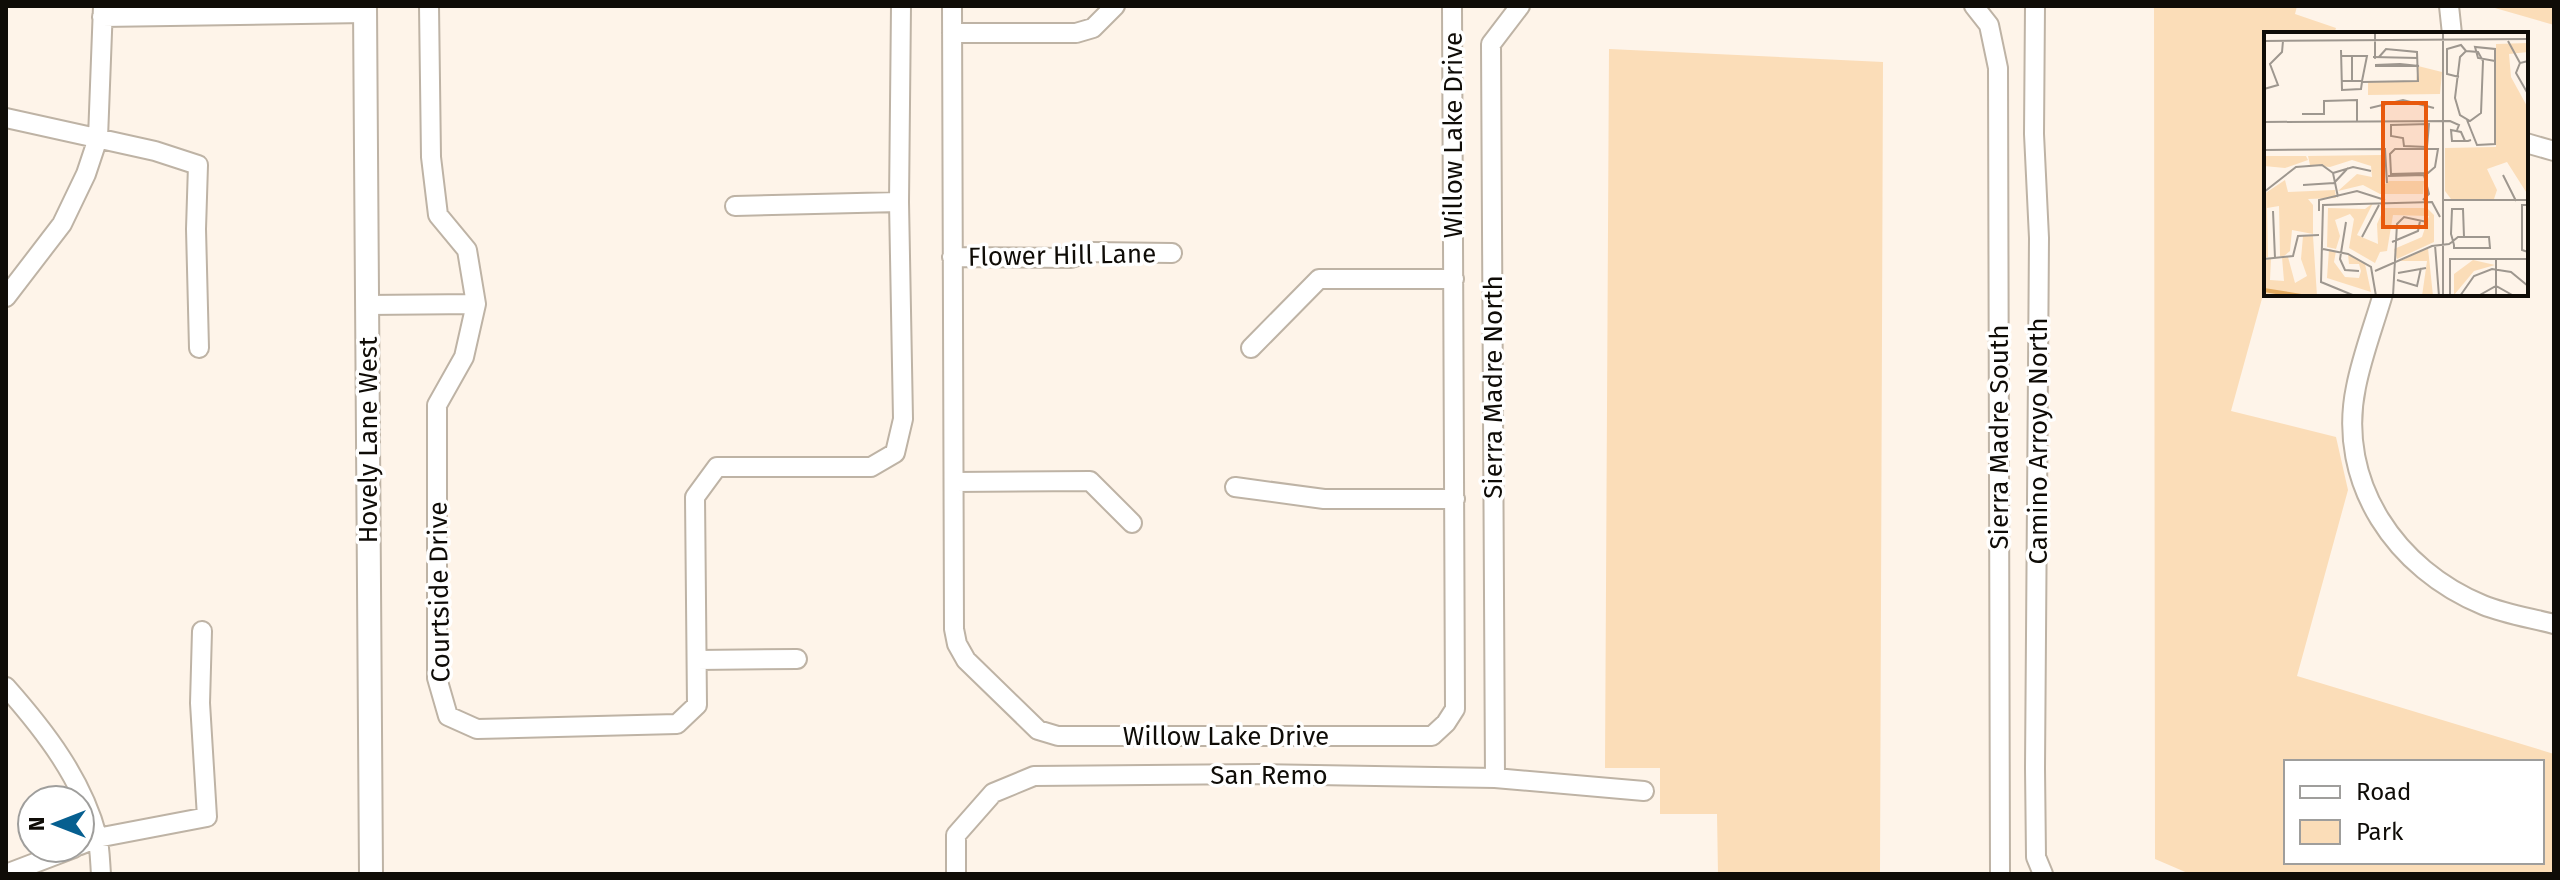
<svg xmlns="http://www.w3.org/2000/svg" width="2560" height="880" font-family="'Fira Sans',sans-serif">
  <style>
    .green { fill: #fbddb8; fill-rule: evenodd }
    .lines { fill: none; stroke-linecap: round; stroke-linejoin: round }
    .minor-casing { stroke: #beb3a5; stroke-width: 22 }
    .tertiary-casing { stroke: #beb3a5; stroke-width: 26 }
    .minor { stroke: #fff; stroke-width: 18 }
    .tertiary { stroke: #fff; stroke-width: 22 }
    .labels { text-anchor: middle; stroke-width: 7; stroke-linejoin: round; paint-order: stroke }
    .street-label { font-size: 26px; fill: #0f0c07; stroke: #fff }
    .inset-river { fill: none; stroke: #e4ac62; stroke-width: 4 }
    .inset-road { fill: none; stroke: #9e978f; stroke-width: 2 }
    .view { fill: #e8590c; fill-opacity: 0.15; stroke: #e8590c; stroke-width: 4 }
    .inset-edge { fill: none; stroke: #0f0c07; stroke-width: 4 }
  </style>
  <rect width="100%" height="100%" fill="#fef4e9"/>
  <path class="green" d="M 2154,6 L 2297,6 L 2295,14 L 2336,28 L 2334,34 L 2266,34 L 2266,284 L 2231,411 L 2336,437 L 2348,490 L 2297,676 L 2554,754 L 2554,874 L 2190,874 L 2155,859 ZM 2286,762 L 2542,762 L 2542,862 L 2286,862 Z
    M 2488,6 L 2554,6 L 2554,25 Z
    M 1609,49 L 1883,62 L 1880,874 L 1718,874 L 1717,814 L 1660,814 L 1660,768 L 1605,768 Z"/>
  <g class="lines">
    <defs>
      <path id="minor" d="M 429,6 L 431,157 L 438,215 L 467,250 L 476,304 L 464,357 L 437,405 L 437,678 L 448,716 L 477,729 L 677,724 L 697,705 L 695,497 L 717,467 L 871,467 L 895,453 L 903,419 L 899,202 L 901,6
        M 952,6 L 954,629 L 957,644 L 966,660 L 1038,730 L 1058,736 L 1432,736 L 1446,723 L 1455,709 L 1452,6
        M 1974,6 L 1989,25 L 1998,68 L 2000,874
        M 2035,6 L 2034,134 L 2039,238 L 2035,768 L 2036,857 L 2043,874
        M 2449,6 L 2452,34
        M 102,17 L 365,13
        M 952,33 L 1076,33 L 1093,28 L 1115,6
        M 6,118 L 155,151 L 198,165 L 196,229 L 199,348
        M 2526,143 L 2554,151
        M 735,206 L 899,202
        M 952,257 L 1071,258 L 1091,252 L 1172,253
        M 2383,294 C 2374,325 2362,356 2356,387 C 2336,483 2397,570 2483,605 C 2505,614 2531,618 2554,624
        M 6,297 L 62,224 L 86,174 L 98,138 L 103,6
        M 367,305 L 476,304
        M 1251,348 L 1319,279 L 1454,279
        M 954,482 L 1090,481 L 1132,523
        M 1235,487 L 1324,499 L 1455,499
        M 697,660 L 797,659
        M 6,687 C 45,731 82,779 97,836 C 100,848 100,862 101,874
        M 1495,778 L 1491,44 L 1520,6
        M 80,845 L 97,838 L 207,817 L 200,703 L 202,631
        M 6,874 L 74,848
        M 956,874 L 956,835 L 993,793 L 1034,776 L 1260,774 L 1495,778 L 1644,791"/>
      <path id="tertiary" d="M 365,6 L 371,874"/>
    </defs>
    <use href="#minor" class="minor-casing"/>
    <use href="#tertiary" class="tertiary-casing"/>
    <use href="#minor" class="minor"/>
    <use href="#tertiary" class="tertiary"/>
  </g>
  <g class="labels">
    <g class="street-label">
      <text transform="translate(1453 135) rotate(-90)" y="9">Willow Lake Drive</text>
      <text transform="translate(1062 255) rotate(-1)" y="9">Flower Hill Lane</text>
      <text transform="translate(1493 387) rotate(-90)" y="9">Sierra Madre North</text>
      <text transform="translate(1999 437) rotate(-90)" y="9">Sierra Madre South</text>
      <text transform="translate(368 440) rotate(-90)" y="9">Hovely Lane West</text>
      <text transform="translate(2038 441) rotate(-90)" y="9">Camino Arroyo North</text>
      <text transform="translate(439 592) rotate(-91)" y="9">Courtside Drive</text>
      <text x="1226" y="745">Willow Lake Drive</text>
      <text x="1269" y="784">San Remo</text>
    </g>
  </g>
  <g transform="translate(2264 32)">
    <rect width="264" height="264" fill="#fef4e9"/>
    <path d="M 264,11 L 264,20 L 245,22 L 247,45 L 264,76 L 264,163 L 243,130 L 223,137 L 233,158 L 230,167 L 187,167 L 181,159 L 181,116 L 232,115 L 232,12 ZM 154,34 L 178,40 L 176,62 L 104,63 L 104,50 L 152,50 ZM 118,123 L 119,154 L 125,149 L 160,149 L 159,162 L 116,162 L 99,153 L 74,159 L 93,142 L 108,145 L 107,134 L 88,128 L 66,135 L 46,133 L 44,124 ZM 0,124 L 42,124 L 44,128 L 21,136 L 0,134 ZM 21,148 L 24,160 L 71,158 L 72,166 L 44,167 L 49,173 L 49,202 L 28,198 L 26,219 L 20,224 L 16,224 L 15,174 L 3,176 L 4,225 L 0,226 L 0,162 ZM 109,171 L 93,203 L 114,212 L 113,192 L 120,176 L 163,176 L 170,183 L 170,210 L 133,227 L 130,217 L 158,205 L 165,184 L 129,183 L 123,219 L 116,220 L 111,231 L 85,216 L 90,187 L 86,182 L 71,188 L 76,204 L 72,217 L 63,215 L 64,176 L 101,177 ZM 39,204 L 49,204 L 53,264 L 0,264 L 0,228 L 7,227 L 6,248 L 20,249 L 18,225 L 24,225 L 31,251 L 43,244 L 37,227 ZM 164,216 L 169,264 L 158,264 L 163,229 L 136,229 ZM 65,217 L 72,219 L 70,230 L 81,245 L 95,246 L 97,239 L 95,232 L 85,232 L 84,222 L 101,232 L 107,260 L 63,246 ZM 209,228 L 231,233 L 210,239 L 190,263 L 190,242 Z" fill="#fbddb8"/>
    <path class="inset-river" d="M 0,258 L 37,264"/>
    <path class="inset-road" d="M 110,1 L 160,0M 0,9 L 264,7M 244,9 L 256,31M 77,18 L 78,58 L 97,57 L 98,50M 202,19 L 214,20 L 219,29 L 217,81 L 206,89 L 196,83 L 191,66 L 196,25 ZM 78,24 L 103,24 L 98,49 L 78,49M 88,24 L 88,49M 109,25 L 154,26M 111,27 L 111,0M 264,29 L 256,31 L 252,41 L 264,62M 111,33 L 136,32 L 155,34 L 111,34M 195,45 L 183,42 L 183,17 L 197,13 L 202,19M 98,50 L 154,49 L 153,20 L 122,17 L 115,25M 0,57 L 14,53 L 6,32 L 18,20 L 19,9M 106,76 L 139,68 L 170,76M 38,82 L 60,82 L 60,69 L 93,68 L 93,89M 203,88 L 213,113 L 231,112 L 231,17 L 211,15 L 214,26 L 231,29M 0,90 L 186,89 L 195,93 L 193,98M 165,92 L 163,115 L 140,114 L 139,106 L 127,104 L 127,93 ZM 201,109 L 197,100 L 187,98 L 188,109 L 204,109 L 207,108M 131,117 L 174,117 L 171,135 L 164,141 L 127,142 L 126,122 ZM 0,118 L 121,117 L 123,151M 69,141 L 89,135 L 107,139M 239,143 L 252,169M 124,144 L 160,143 L 165,162 L 159,168M 39,153 L 70,151 L 84,136M 0,160 L 32,135 L 58,133 L 69,141 L 74,165M 179,168 L 264,168M 264,173 L 258,173 L 258,218 L 264,220M 9,179 L 11,226M 55,179 L 55,168 L 93,159 L 121,168M 82,190 L 76,227 L 81,238 L 95,239M 98,205 L 115,173M 128,210 L 154,199 L 156,189M 171,213 L 175,264M 59,217 L 84,222 L 107,235 L 112,264M 0,227 L 29,224 L 34,204 L 55,203M 111,239 L 168,214 L 185,212 L 188,210 L 189,209 L 194,205 L 225,205 L 226,216 L 190,216 L 190,213 L 189,209 L 187,202 L 188,177 L 199,177 L 200,205M 134,241 L 162,236M 133,248 L 153,254 L 157,236M 91,264 L 57,250 L 59,173 L 168,170 L 176,185M 129,264 L 133,192 L 140,185 L 163,190M 179,264 L 179,0M 186,264 L 186,227 L 264,227M 196,264 L 210,244 L 228,237 L 247,240 L 264,254M 214,264 L 232,254 L 250,264M 232,264 L 232,228"/>
    <path class="view" d="M 119,71 L 162,71 L 162,195 L 119,195 Z"/>
    <rect width="264" height="264" class="inset-edge"/>
  </g>
  <rect width="2560" height="880" fill="none" stroke="#0f0c07" stroke-width="16"/>
  <rect x="2284" y="760" width="260" height="104" fill="#ffffff" stroke="#9f9e9c" stroke-width="2"/>
  <rect x="2300" y="786" width="40" height="12" fill="#ffffff" stroke="#9f9e9c" stroke-width="2"/>
  <text x="2356" y="800" font-size="24" fill="#0f0c07">Road</text>
  <rect x="2300" y="820" width="40" height="24" fill="#fbddb8" stroke="#9f9e9c" stroke-width="2"/>
  <text x="2356" y="840" font-size="24" fill="#0f0c07">Park</text>
  <g transform="translate(56 824) rotate(270)"><circle r="38" fill="#ffffff" stroke="#9f9e9c" stroke-width="2"/>
  <path d="M0-6L14 30L0 20L-14 30Z" fill="#065f90"/>
  <text y="-12" font-size="22" font-weight="bold" text-anchor="middle" fill="#0f0c07">N</text>
  </g>
</svg>
